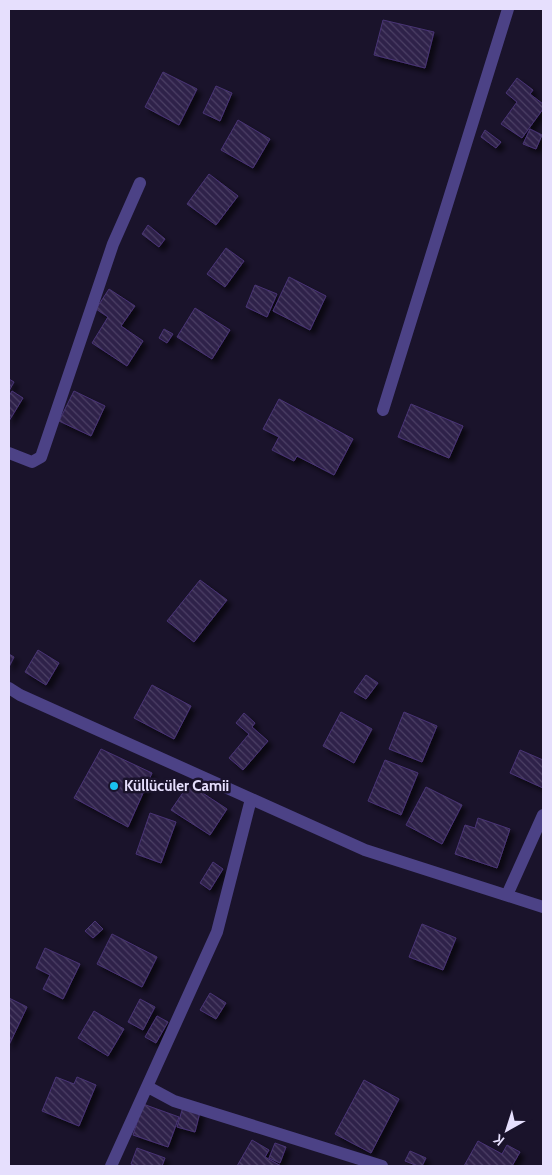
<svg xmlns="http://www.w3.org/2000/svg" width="552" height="1175" font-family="Cabin,sans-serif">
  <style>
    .building { fill: url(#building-back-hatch); stroke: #493475; filter: url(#shadow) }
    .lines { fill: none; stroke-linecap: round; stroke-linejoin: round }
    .minor { stroke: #4c4286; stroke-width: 12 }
    .poi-dot { fill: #19c1ef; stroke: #1a132b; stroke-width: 2 }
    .labels { text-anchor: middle; stroke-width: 5; stroke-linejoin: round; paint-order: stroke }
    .poi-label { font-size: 15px; font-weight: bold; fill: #e6dffd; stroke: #1a132b; text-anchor: start }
  </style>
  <defs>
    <pattern id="building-back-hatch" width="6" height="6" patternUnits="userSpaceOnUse" patternTransform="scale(1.25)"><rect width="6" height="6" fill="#2e214a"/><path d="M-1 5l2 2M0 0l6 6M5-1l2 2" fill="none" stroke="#4c4165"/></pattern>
    <filter id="shadow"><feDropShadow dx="4.5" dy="4.5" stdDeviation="2.5" flood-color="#0009"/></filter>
  </defs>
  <rect width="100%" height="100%" fill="#1a132b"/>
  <path class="building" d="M 383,20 L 434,32 L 425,68 L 374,55 Z
    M 163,72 L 197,89 L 179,125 L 145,107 Z
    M 517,78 L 533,90 L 530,94 L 543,104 L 543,109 L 522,138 L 501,124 L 517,102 L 506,93 Z
    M 216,86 L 232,93 L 220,121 L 203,113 Z
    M 238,120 L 270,139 L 253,168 L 221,150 Z
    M 530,129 L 542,135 L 536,149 L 523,144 Z
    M 485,130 L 501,142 L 496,148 L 481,137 Z
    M 209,174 L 238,196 L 216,225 L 187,204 Z
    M 148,225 L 165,239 L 159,247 L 142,234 Z
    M 226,248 L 244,261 L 225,287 L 207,274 Z
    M 289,277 L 326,296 L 310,330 L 273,311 Z
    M 255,285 L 277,294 L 267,317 L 246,307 Z
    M 109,289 L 135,306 L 121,326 L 143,341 L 127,366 L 92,343 L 108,317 L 96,309 Z
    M 195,308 L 230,330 L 212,359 L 177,337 Z
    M 164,329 L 173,334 L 167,343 L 159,338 Z
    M 9,379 L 14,382 L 9,391 Z
    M 12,391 L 23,398 L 9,421 L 9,396 Z
    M 74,391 L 105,406 L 91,436 L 59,421 Z
    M 279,399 L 353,439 L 334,475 L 297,456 L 294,461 L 272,450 L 279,437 L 263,429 Z
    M 411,404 L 463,426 L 449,458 L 398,437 Z
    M 200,580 L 227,600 L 194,642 L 167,621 Z
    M 38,650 L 59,663 L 46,685 L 25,672 Z
    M 9,654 L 14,657 L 9,667 Z
    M 366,675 L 378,683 L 366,699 L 354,692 Z
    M 152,685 L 191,706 L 174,739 L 134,718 Z
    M 341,712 L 372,729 L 354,763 L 323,746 Z
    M 404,712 L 437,726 L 422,762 L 389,749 Z
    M 244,713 L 255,723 L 252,727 L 268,741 L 243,770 L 229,758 L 249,734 L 236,723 Z
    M 101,749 L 152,773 L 128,827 L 74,798 Z
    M 520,750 L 543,760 L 543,788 L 510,773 Z
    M 385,760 L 418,773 L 401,815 L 368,801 Z
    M 189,784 L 227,809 L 210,835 L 171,810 Z
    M 426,787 L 462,805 L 442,844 L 406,825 Z
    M 150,813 L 176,822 L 161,863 L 136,854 Z
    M 478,818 L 510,829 L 497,868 L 455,854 L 465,825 L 475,828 Z
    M 213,862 L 223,869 L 210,890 L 200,883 Z
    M 95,921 L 103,929 L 93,938 L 85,931 Z
    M 422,924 L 456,938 L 443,970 L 409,957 Z
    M 112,934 L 157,957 L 142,987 L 97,964 Z
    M 45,948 L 80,964 L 63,999 L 43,989 L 50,975 L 36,968 Z
    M 210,993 L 226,1003 L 216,1019 L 200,1010 Z
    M 9,998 L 27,1007 L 9,1045 Z
    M 140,999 L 155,1007 L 143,1030 L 128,1022 Z
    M 94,1011 L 124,1029 L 108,1056 L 78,1038 Z
    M 157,1016 L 168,1022 L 156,1043 L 145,1037 Z
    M 56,1077 L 74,1084 L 77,1077 L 96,1085 L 79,1126 L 42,1111 Z
    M 364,1080 L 399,1099 L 371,1153 L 335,1134 Z
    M 143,1104 L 179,1117 L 168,1147 L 133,1135 Z
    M 183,1107 L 200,1112 L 195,1132 L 177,1127 Z
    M 252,1140 L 269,1150 L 265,1157 L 281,1166 L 237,1166 Z
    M 478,1141 L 502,1154 L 507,1145 L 520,1152 L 512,1166 L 464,1166 Z
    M 275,1143 L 286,1147 L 280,1163 L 269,1158 Z
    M 137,1148 L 165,1158 L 162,1166 L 136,1166 L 131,1164 Z
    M 410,1151 L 426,1158 L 422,1166 L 418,1166 L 405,1161 Z"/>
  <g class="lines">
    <path class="minor" d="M 383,410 L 508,9
      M 9,453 L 32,462 L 41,457 L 113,244 L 140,183
      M 9,688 L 20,695 L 365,850 L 543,907
      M 507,895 L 543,815
      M 148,1087 L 174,1101 L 382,1166
      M 111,1166 L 217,932 L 251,799"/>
  </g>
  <circle class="poi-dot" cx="114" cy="786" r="5"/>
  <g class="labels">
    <g class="poi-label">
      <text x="124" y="791">Küllücüler Camii</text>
    </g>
  </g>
  <rect width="552" height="1175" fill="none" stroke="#e6dffd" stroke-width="20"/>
  <g transform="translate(507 1130) rotate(219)" stroke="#1a132b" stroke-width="4" paint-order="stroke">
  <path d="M0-4L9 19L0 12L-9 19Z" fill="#e6dffd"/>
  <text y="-8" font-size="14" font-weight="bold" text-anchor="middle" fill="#e6dffd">K</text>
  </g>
</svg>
